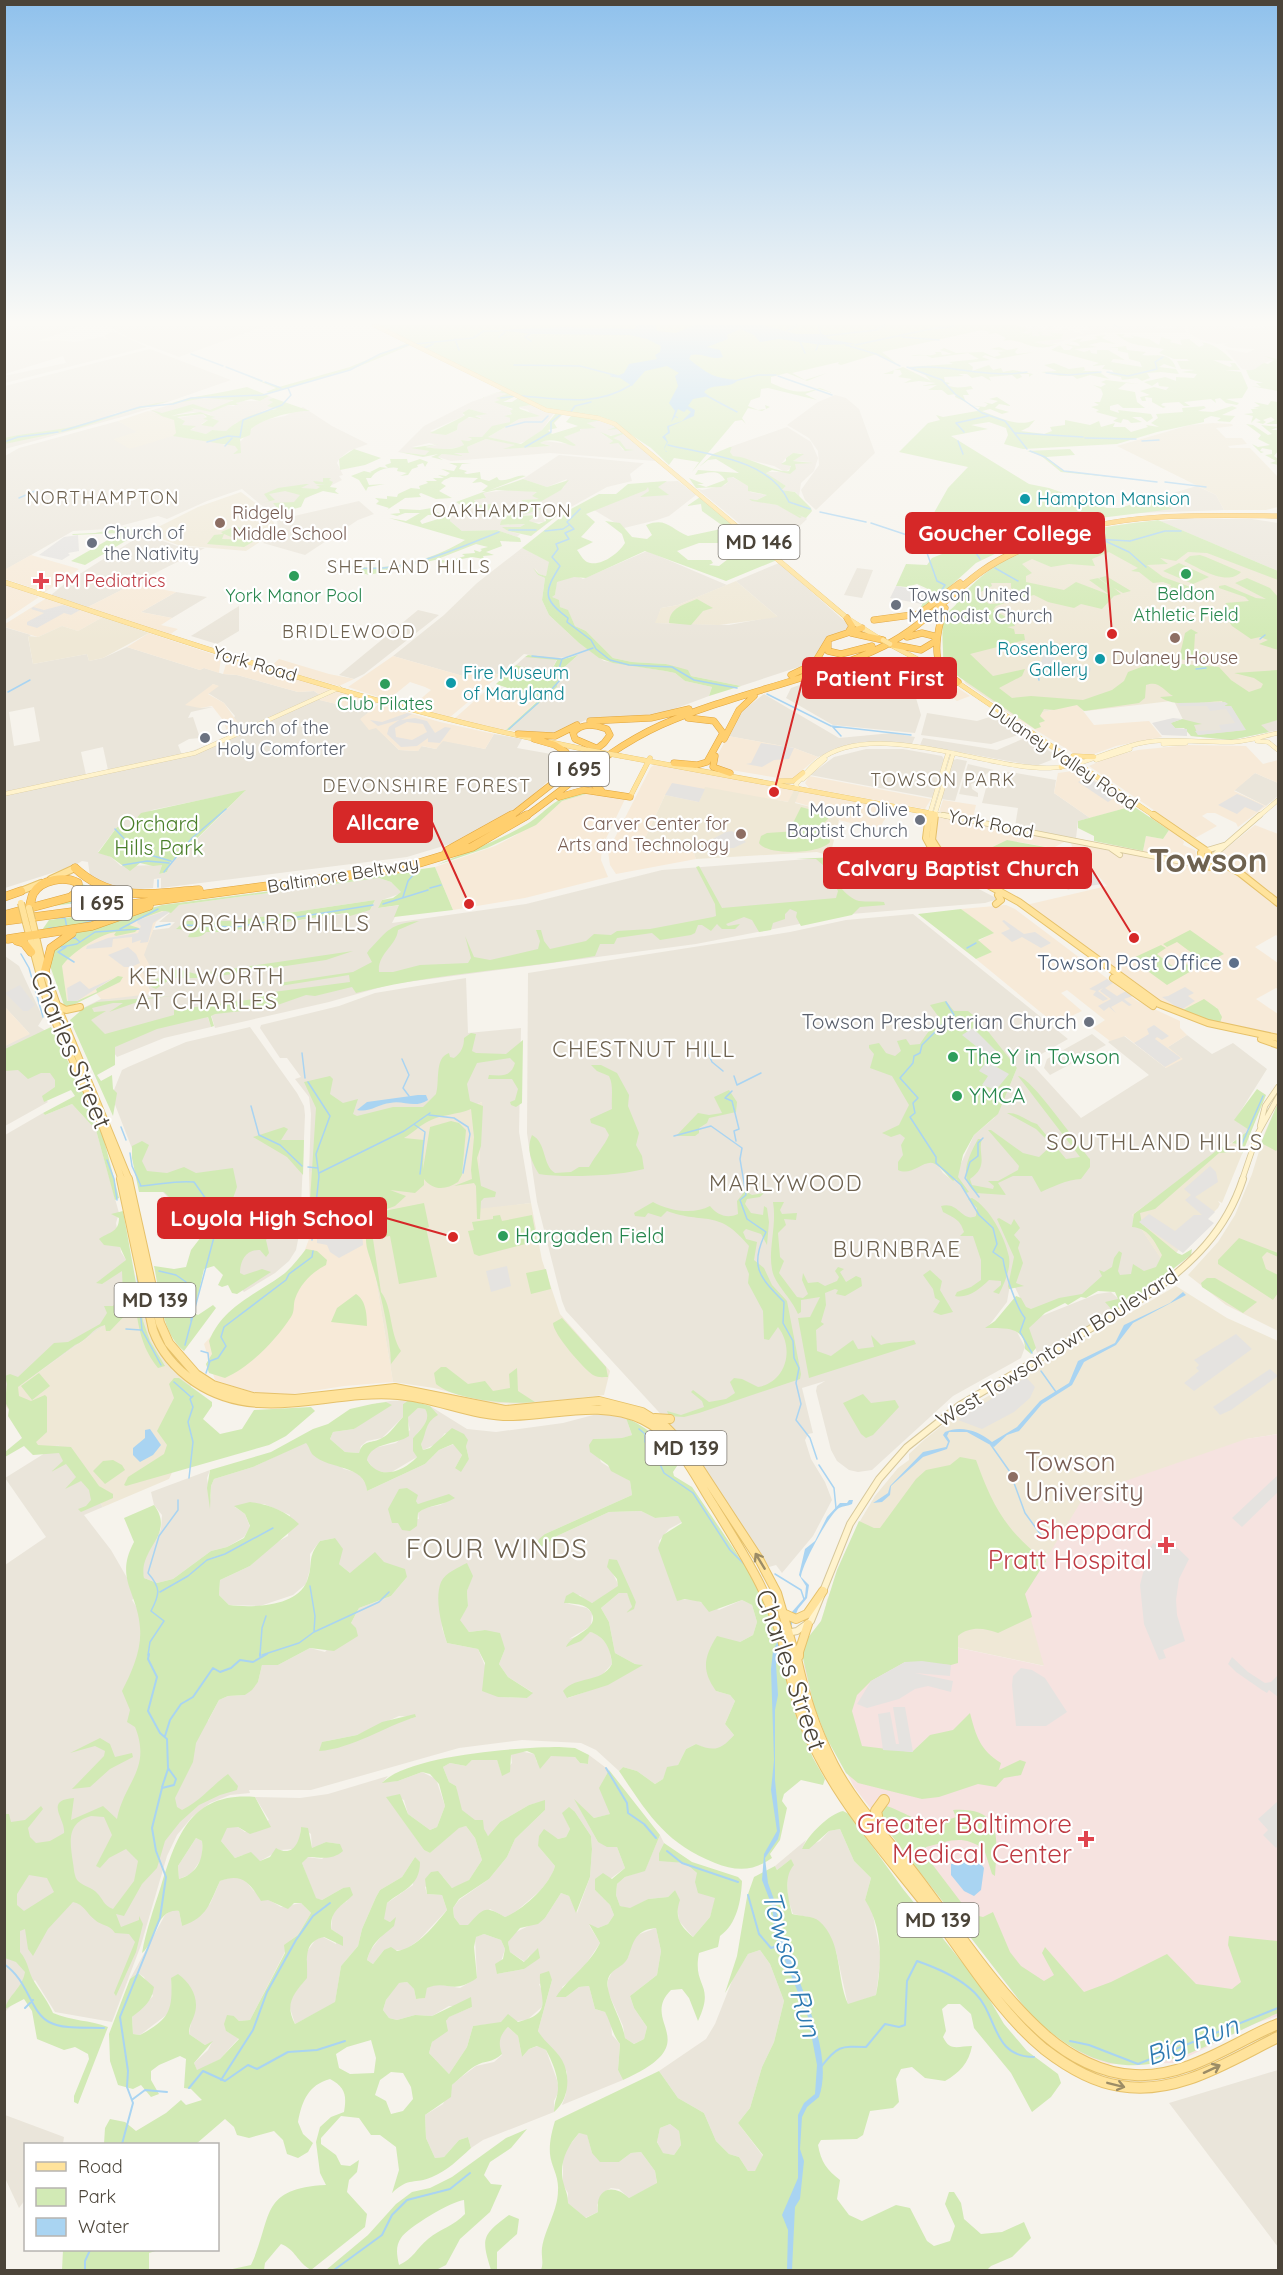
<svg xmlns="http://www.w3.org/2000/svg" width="1283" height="2275" font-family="Quicksand,sans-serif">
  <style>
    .residential { fill: #eae5da; fill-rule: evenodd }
    .commercial { fill: #f7ead8 }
    .education { fill: #efe8d6 }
    .medical { fill: #f6e3e0 }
    .green { fill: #d2eab5; fill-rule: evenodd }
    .parking { fill: #e5e3e0; fill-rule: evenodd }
    .water { fill: #a9d4f2 }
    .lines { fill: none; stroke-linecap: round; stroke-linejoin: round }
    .stream-far1 { stroke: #a9d4f2; stroke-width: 1.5 }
    .stream { stroke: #a9d4f2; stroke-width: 2 }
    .secondary-far2-casing { stroke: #d6c79b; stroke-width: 4.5 }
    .secondary-far1-casing { stroke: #d6c79b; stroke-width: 6 }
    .secondary-casing { stroke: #d6c79b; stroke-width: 8 }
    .primary-far4-casing { stroke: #e6c16a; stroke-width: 4.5 }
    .primary-far3-casing { stroke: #e6c16a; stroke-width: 5 }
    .primary-far2-casing { stroke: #e6c16a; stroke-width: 8 }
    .primary-far1-casing { stroke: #e6c16a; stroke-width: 10 }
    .primary-casing { stroke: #e6c16a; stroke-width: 12 }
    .highway-far2-casing { stroke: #e0a43c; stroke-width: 5 }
    .highway-far1-casing { stroke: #e0a43c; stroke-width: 7 }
    .highway-casing { stroke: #e0a43c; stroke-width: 9 }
    .secondary-far2 { stroke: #fff3cd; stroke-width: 4 }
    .secondary-far1 { stroke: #fff3cd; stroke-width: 4.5 }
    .secondary { stroke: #fff3cd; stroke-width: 6 }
    .primary-far4 { stroke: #ffe39c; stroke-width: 4 }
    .primary-far3 { stroke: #ffe39c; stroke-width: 4.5 }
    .primary-far2 { stroke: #ffe39c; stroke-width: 6 }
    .primary-far1 { stroke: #ffe39c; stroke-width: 8 }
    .primary { stroke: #ffe39c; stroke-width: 10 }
    .highway-far2 { stroke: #ffcf6e; stroke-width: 4.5 }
    .highway-far1 { stroke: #ffcf6e; stroke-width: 6 }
    .highway { stroke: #ffcf6e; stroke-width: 8 }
    .primary-bridge-far1-casing { stroke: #e6c16a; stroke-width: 5; stroke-linecap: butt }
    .primary-bridge-casing { stroke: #e6c16a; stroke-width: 8; stroke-linecap: butt }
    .primary-bridge-far1 { stroke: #ffe39c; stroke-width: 4.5 }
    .primary-bridge { stroke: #ffe39c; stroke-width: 6 }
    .oneway { stroke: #9c8c66 }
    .culture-dot { fill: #0f9aa8; stroke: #fff; stroke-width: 2 }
    .education-dot { fill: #8d6e63; stroke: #fff; stroke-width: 2 }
    .worship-dot { fill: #6b7280; stroke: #fff; stroke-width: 2 }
    .leisure-dot { fill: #2e9e5b; stroke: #fff; stroke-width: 2 }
    .health-dot { fill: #e0444e; stroke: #fff; stroke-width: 2 }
    .service-dot { fill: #5c6f8a; stroke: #fff; stroke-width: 2 }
    .labels { text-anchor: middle; stroke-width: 4.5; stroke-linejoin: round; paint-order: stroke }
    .far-neighbourhood-label { font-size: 18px; letter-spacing: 1.5px; fill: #6e6250; stroke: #fff }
    .far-culture-label { font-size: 18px; fill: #0d838f; stroke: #fff; text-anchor: start }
    .far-education-label { font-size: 18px; fill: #785e54; stroke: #fff; text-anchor: start }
    .far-worship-label { font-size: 18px; fill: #5b616d; stroke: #fff; text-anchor: start }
    .far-health-label { font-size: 18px; fill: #be3a42; stroke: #fff; text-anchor: start }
    .far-leisure-label { font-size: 18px; fill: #27864d; stroke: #fff }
    .far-street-label { font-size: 18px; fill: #4b4439; stroke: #fff }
    .shield { fill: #fff; stroke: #817c74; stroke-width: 1.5 }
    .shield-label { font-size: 20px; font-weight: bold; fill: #4b4439 }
    .park-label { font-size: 21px; fill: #4a7f2a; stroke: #fff }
    .service-label { font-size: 21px; fill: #4e5e75; stroke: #fff; text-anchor: end }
    .worship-label { font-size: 21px; fill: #5b616d; stroke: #fff; text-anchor: end }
    .leisure-label { font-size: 21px; fill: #27864d; stroke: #fff; text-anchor: start }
    .street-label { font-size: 21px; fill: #4b4439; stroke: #fff }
    .neighbourhood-label { font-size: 22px; letter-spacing: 1.5px; fill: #6e6250; stroke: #fff }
    .near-street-label { font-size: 26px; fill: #4b4439; stroke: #fff }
    .near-education-label { font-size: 26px; fill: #785e54; stroke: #fff; text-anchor: start }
    .near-health-label { font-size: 26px; fill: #be3a42; stroke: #fff; text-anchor: end }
    .near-neighbourhood-label { font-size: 27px; letter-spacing: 1.5px; fill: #6e6250; stroke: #fff }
    .near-water-label { font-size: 27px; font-style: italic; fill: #2e7ab2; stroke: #fff }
    .town-label { font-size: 33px; font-weight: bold; fill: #6e6250; stroke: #fff }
    .leader { fill: none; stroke: #d62828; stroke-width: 2 }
    .callout-dot { fill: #d62828; stroke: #fff; stroke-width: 2 }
    .callout { fill: #d62828; stroke: #d62828; stroke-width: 2 }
    .callout-label { font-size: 22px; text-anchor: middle; font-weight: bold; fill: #fff }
  </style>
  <rect width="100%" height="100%" fill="#f6f3ec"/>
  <path class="residential" d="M 5,325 L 84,325 L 38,341 L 58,340 L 74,342 L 102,337 L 109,340 L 104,336 L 113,331 L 147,347 L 5,383 L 8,377 L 4,376 L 66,363 L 63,356 L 5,374 Z
    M 107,325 L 246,326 L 268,325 L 179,357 L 129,338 Z
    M 1016,325 L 1029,328 L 1034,325 L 1043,330 L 1051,325 L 1057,331 L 1065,328 L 1082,334 L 1085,333 L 1080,331 L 1090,329 L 1085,325 L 1104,325 L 1111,329 L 1108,325 L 1154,325 L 1159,329 L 1176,327 L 1164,325 L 1183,325 L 1187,333 L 1103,333 L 1081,336 L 1048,345 L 1034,342 L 1060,339 L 1062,334 L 1051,333 L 1053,336 L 1049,338 L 1032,336 L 1021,332 L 1023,330 L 1020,329 L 1012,328 Z
    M 1186,325 L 1225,325 L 1243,329 L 1278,325 L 1278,359 L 1271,358 L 1274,360 L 1264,363 L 1255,371 L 1242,369 L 1225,349 L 1247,353 L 1255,349 L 1231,348 L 1223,345 L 1228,343 L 1217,344 L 1201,340 L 1190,334 Z
    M 150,349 L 231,380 L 162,404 L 116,413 L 88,424 L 134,410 L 155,407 L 129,415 L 5,449 L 5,444 L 13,440 L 59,433 L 5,439 L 5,386 Z
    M 500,392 L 508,395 L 500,397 L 500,404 L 513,410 L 510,412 L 513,413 L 505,416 L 510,418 L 510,422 L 493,428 L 482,437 L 469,438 L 472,439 L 469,441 L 462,440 L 464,445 L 461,447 L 438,450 L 425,447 L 437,445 L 429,443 L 412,447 L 429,451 L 425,455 L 398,452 L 424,426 L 471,402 ZM 469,409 L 485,414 L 475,416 L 482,418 L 467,418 L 458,424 L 457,430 L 446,435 L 430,431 L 464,416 L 462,413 Z
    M 835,395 L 846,398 L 859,409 L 875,453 L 816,510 L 805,500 L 801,490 L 819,465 L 818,451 L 809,438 L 787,425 L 818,402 Z
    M 269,396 L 273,398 L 269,400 L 273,402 L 268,406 L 280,407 L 268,409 L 236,423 L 226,431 L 212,430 L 206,434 L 189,430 L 195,428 L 181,425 L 184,420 L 177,418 L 203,414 L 208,420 L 201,424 L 213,427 L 218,421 L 210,419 L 213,417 L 209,414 L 193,412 L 167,416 L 149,411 L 190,399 L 226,398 L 233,399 L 228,405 L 234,406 L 239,401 L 260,401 Z
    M 531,405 L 546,413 L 554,413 L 542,430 L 527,441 L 516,444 L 488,437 L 519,419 L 533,417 L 528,410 L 518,407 Z
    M 303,407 L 332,426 L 368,444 L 349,451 L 339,459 L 337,463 L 343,475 L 339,476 L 342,480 L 273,515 L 242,489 L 207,501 L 167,519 L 158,516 L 108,529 L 73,531 L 5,570 L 5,456 L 19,448 L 118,421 L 138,432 L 217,439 L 224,445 L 241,441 L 259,421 L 285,416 Z
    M 601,420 L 615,426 L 623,433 L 613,436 L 601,433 L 613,441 L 612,443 L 618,443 L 623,450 L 632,449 L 626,449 L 612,437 L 624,433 L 656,461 L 550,453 L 451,461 L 438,457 L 442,454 L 462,455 L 453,453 L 456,452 L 469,453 L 467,447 L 486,439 L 512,444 L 515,446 L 510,447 L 514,448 L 552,446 L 540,443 L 545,441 L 576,445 L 564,437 L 588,426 L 588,421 Z
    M 787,427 L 811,442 L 818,458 L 814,471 L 801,483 L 799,497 L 796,492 L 782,490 L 786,486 L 769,476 L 766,472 L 792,472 L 795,469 L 795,464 L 811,462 L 793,461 L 802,453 L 793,453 L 786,458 L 782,463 L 790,465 L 791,468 L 785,472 L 774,466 L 733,456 L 730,452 L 732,447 L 730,447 Z
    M 559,455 L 641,463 L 644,463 L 630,474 L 632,481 L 607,487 L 562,512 L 555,512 L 553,517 L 542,515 L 545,522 L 530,523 L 529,521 L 538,515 L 536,514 L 516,516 L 543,507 L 533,506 L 564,487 L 567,479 L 547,487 L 523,479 Z
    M 732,477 L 749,486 L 750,492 L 767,495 L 757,500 L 750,499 L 777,505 L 793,513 L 803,515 L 807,519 L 776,549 L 772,550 L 696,488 L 702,490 L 725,485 L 728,482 L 727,478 Z
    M 678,481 L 696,495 L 669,516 L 657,520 L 624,528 L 594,510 L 650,482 Z
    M 1197,486 L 1216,495 L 1224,510 L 1139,513 L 1124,507 Z
    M 515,489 L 547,494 L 539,499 L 521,500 L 527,505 L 526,508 L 518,508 L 501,525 L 525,524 L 520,527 L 505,527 L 508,531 L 520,534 L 517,537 L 497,530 L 462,531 L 450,521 L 451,515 L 465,508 L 492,508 L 489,504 L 478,505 L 474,503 L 475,499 L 484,499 L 483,493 Z
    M 359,501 L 374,514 L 358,520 L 305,555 L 263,543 L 278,529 L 277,520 Z
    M 1183,519 L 1252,519 L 1278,523 L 1278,571 L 1160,521 Z
    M 143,534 L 177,546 L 205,548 L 86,608 L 51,595 L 67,582 Z
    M 522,548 L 550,562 L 546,576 L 539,574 L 535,568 L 538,575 L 545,578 L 542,600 L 549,615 L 579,643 L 604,661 L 665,671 L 675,673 L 685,681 L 712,687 L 709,696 L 653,717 L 590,718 L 558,733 L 547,735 L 522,732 L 509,730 L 557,687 L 559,672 L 577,656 L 548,659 L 557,659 L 549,675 L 516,665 L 525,657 L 542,657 L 524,654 L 500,675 L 474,667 L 463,676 L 393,656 L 444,615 L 477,583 Z
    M 647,551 L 727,585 L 678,605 L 661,608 L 656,623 L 729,625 L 777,616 L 736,581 L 779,563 L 849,625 L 847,630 L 824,641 L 811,663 L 741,686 L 691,676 L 666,664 L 632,662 L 613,658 L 586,631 L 575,626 L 568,611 L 560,607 L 551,597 L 555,595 L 557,577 L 564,569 L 583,579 Z
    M 857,568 L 873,570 L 862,598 L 844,595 Z
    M 176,592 L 207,597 L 172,618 L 141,612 Z
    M 239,606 L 239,631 L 217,644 L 191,636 Z
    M 418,610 L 439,615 L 364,674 L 354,679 L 339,675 Z
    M 4,627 L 31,635 L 28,637 L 33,664 L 87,654 L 89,661 L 103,658 L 127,647 L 200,670 L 204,668 L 223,674 L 237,675 L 298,692 L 314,691 L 320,695 L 320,700 L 370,712 L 361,719 L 376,727 L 399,750 L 418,751 L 421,746 L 436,749 L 442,740 L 485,749 L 494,734 L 522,739 L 517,748 L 551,754 L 549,780 L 513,814 L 460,841 L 407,857 L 161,888 L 161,878 L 154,879 L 153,888 L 141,889 L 114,887 L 90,876 L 88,862 L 82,861 L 74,866 L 5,888 ZM 213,684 L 218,686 L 208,693 L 224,703 L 235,716 L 229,726 L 232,735 L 182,755 L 178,745 L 189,739 L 200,738 L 193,717 L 188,718 L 191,712 L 213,707 L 200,708 ZM 34,707 L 40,741 L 14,746 L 9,712 ZM 103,747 L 108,770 L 86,775 L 81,752 ZM 245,791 L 179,857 L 171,861 L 167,872 L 159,874 L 162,865 L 121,866 L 111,857 L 98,852 L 117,827 L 128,828 L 152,810 Z
    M 909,662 L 924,667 L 916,671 L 947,694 L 916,698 L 921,715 L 915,733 L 833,725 L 786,698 L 791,688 L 843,670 L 879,672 Z
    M 764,694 L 839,738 L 892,733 L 915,737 L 912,744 L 888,743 L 840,748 L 818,757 L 794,748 L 728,736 L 741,712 Z
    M 1224,700 L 1256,725 L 1278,720 L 1278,730 L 1231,740 L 1191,736 L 1174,701 Z
    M 927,713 L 977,721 L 996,715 L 1024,733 L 991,744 L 921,735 Z
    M 1027,737 L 1059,757 L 1036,766 L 920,745 L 923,738 L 997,750 Z
    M 866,749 L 903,749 L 942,756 L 944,759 L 933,798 L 810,775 L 834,757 Z
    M 957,759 L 967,761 L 955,801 L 941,799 L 953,760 Z
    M 968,764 L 994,770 L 986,774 L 982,780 L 971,784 L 972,789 L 978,793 L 978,797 L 959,794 Z
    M 1011,772 L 1056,780 L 1054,793 L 1090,818 L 1078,821 L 1076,838 L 1015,827 L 1018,808 L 982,803 L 989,777 L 997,773 Z
    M 1255,773 L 1278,783 L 1278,796 L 1266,806 L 1234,790 Z
    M 821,858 L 854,858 L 878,881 L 950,874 L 998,899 L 985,903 L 851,914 L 696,944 L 392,984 L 329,1002 L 215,1028 L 210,1011 L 175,1017 L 103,1036 L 81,1020 L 79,1010 L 101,999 L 151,993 L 144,977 L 142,970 L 149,966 L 143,955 L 153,930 L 169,928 L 175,922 L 159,922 L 179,905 L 379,878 L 391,882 L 402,893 L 382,900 L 378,908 L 401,905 L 392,923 L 526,904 L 662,870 ZM 375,900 L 370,910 L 219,932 L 176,928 L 204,922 L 233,921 Z
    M 913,914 L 1068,1039 L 1029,1061 L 1081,1118 L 1149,1075 L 1108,1042 L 1119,1036 L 1124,1036 L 1166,1068 L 1168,1047 L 1187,1035 L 1212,1054 L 1233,1043 L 1267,1069 L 1235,1120 L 1249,1130 L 1132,1215 L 1167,1267 L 1028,1314 L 1011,1279 L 1007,1302 L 987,1328 L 1006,1326 L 1017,1332 L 1025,1347 L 1021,1358 L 953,1396 L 872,1470 L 858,1472 L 849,1470 L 837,1461 L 831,1450 L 816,1391 L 817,1386 L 825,1381 L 802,1388 L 813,1433 L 808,1434 L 805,1440 L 811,1459 L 825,1482 L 832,1500 L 813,1536 L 782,1573 L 776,1565 L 769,1567 L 690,1446 L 566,1311 L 562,1301 L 537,1202 L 527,1133 L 528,973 L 790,932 L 846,920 ZM 951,1032 L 1017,1068 L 1001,1106 L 994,1118 L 974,1135 L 953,1181 L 943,1173 L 909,1120 L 909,1107 L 910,1067 Z
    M 5,956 L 19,966 L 43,1018 L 38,1026 L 49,1033 L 65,1084 L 45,1099 L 48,1102 L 5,1126 L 5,1046 L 29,1033 L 5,1007 Z
    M 466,978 L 468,1033 L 521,1028 L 519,1132 L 531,1203 L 477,1210 L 482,1102 L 321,1171 L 309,1172 L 311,1114 L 309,1097 L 295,1079 L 301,1077 L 287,1058 L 280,1058 L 260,1028 L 261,1025 L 339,1006 L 375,993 Z
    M 206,1012 L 211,1027 L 164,1038 L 117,1057 L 107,1043 Z
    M 250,1027 L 297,1093 L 304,1106 L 305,1115 L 300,1230 L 296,1250 L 289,1261 L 275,1273 L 244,1292 L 203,1237 L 138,1164 L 114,1102 L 114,1090 L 122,1070 L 128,1067 L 186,1042 Z
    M 1092,1034 L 1106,1045 L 1050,1075 L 1044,1068 L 1047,1059 Z
    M 72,1104 L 96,1130 L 119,1213 L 116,1223 L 121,1252 L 128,1263 L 135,1304 L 5,1396 L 5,1135 L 43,1113 L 45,1115 Z
    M 1111,1292 L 1124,1304 L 1038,1355 L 1027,1326 L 1039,1317 L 1097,1294 Z
    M 409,1400 L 403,1404 L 403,1417 L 382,1438 L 367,1441 L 361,1446 L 359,1453 L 345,1452 L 330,1439 L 333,1432 L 354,1429 L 386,1402 L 372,1404 L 390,1401 Z
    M 430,1406 L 467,1429 L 496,1432 L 563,1423 L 601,1413 L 614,1413 L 626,1418 L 632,1435 L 623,1438 L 593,1439 L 601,1462 L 630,1481 L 632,1495 L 545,1534 L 544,1546 L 557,1536 L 609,1512 L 641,1511 L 655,1518 L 678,1516 L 682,1522 L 669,1529 L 659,1541 L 677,1600 L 693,1599 L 719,1610 L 742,1600 L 752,1605 L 757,1622 L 753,1635 L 740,1642 L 716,1691 L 730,1695 L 735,1701 L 725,1724 L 734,1735 L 723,1748 L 710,1751 L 696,1744 L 686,1749 L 678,1765 L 667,1769 L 663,1779 L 655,1784 L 637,1771 L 623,1767 L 619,1771 L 596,1750 L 581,1743 L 522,1740 L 459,1748 L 311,1790 L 249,1790 L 250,1793 L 230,1795 L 210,1803 L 192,1817 L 177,1835 L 167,1856 L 141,1945 L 112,2022 L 55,2012 L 35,1980 L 5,2012 L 5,1565 L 46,1537 L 5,1478 L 58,1445 L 103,1507 L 84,1515 L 111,1550 L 137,1595 L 132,1600 L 208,1721 L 219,1700 L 228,1696 L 245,1695 L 258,1682 L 262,1665 L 278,1665 L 310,1648 L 325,1652 L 351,1623 L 359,1608 L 391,1596 L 407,1577 L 350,1573 L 339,1564 L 335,1538 L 320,1541 L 310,1554 L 310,1569 L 306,1584 L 293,1595 L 260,1606 L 229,1605 L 219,1595 L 220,1580 L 250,1566 L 275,1543 L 288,1536 L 290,1515 L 264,1504 L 235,1507 L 245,1514 L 250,1527 L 244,1537 L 227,1547 L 211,1551 L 173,1579 L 157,1583 L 144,1578 L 141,1566 L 161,1529 L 162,1515 L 154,1505 L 151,1492 L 210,1470 L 207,1478 L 211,1501 L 211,1486 L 214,1479 L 253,1467 L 306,1442 L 344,1469 L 358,1473 L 366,1484 L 367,1491 L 425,1464 L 439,1450 L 454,1444 L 462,1455 L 455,1468 L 469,1459 L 466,1446 L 445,1433 L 436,1444 L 423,1450 L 421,1444 L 423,1431 L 432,1411 ZM 448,1495 L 454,1498 L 440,1505 L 425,1508 L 418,1513 L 419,1519 L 398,1522 L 416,1501 L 418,1504 L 426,1503 ZM 612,1572 L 629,1588 L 636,1602 L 628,1612 L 632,1607 L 630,1599 L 627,1593 L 619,1593 L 601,1608 L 609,1622 L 615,1653 L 635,1664 L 641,1665 L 591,1690 L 568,1698 L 564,1691 L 601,1676 L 612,1664 L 609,1647 L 598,1634 L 590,1632 L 569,1639 L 591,1626 L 592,1613 L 587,1608 L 565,1603 L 580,1595 L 585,1601 L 592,1603 L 613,1591 L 619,1586 ZM 472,1576 L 467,1591 L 468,1606 L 459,1620 L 469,1632 L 485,1630 L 505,1649 L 499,1664 L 508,1677 L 532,1692 L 527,1698 L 498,1697 L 478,1649 L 447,1643 L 442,1628 L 440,1597 ZM 399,1716 L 416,1717 L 390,1724 L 365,1737 L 322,1742 L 357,1735 Z
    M 418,1408 L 425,1409 L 428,1414 L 428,1421 L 413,1438 L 417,1457 L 390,1473 L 375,1471 L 367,1460 L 368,1453 L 374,1448 L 396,1443 L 410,1430 L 407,1417 Z
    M 519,1751 L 534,1754 L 537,1762 L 551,1756 L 567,1755 L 575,1757 L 580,1763 L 588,1764 L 589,1755 L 609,1770 L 602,1783 L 611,1814 L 594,1818 L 576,1802 L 598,1842 L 617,1847 L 625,1868 L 595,1890 L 610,1905 L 614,1915 L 608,1924 L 598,1928 L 589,1925 L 600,1943 L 580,1973 L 562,1987 L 566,1997 L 579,1987 L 589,1986 L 595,2009 L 605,2012 L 611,2022 L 612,2035 L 620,2044 L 618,2070 L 623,2080 L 562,2105 L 566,2094 L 567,2072 L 557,2053 L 543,2040 L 538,2031 L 552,1980 L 539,1984 L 544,1996 L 542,2007 L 527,2020 L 473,2026 L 467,2047 L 449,2074 L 429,2053 L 432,2042 L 440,2035 L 448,2017 L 472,2007 L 449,2006 L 432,2016 L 415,2015 L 397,2020 L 389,2018 L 383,2010 L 386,2000 L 398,1983 L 407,1982 L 414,1989 L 416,1999 L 424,1998 L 427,1988 L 436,1984 L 460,1988 L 477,1978 L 475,1937 L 484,1934 L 501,1940 L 505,1949 L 497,1974 L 524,1969 L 530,1954 L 525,1962 L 510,1952 L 508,1942 L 512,1934 L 545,1918 L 561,1893 L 569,1896 L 577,1913 L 590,1877 L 592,1849 L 591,1836 L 575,1812 L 563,1813 L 570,1829 L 566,1837 L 558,1839 L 551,1835 L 538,1846 L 555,1866 L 552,1875 L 541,1890 L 513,1914 L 505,1917 L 490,1909 L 469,1925 L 460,1925 L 454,1917 L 453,1908 L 459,1900 L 489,1879 L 507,1857 L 515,1839 L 545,1810 L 545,1801 L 529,1805 L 500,1822 L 488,1836 L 462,1811 L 458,1803 L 456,1786 L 449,1782 L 443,1767 L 450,1763 L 466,1766 L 472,1760 L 489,1759 L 497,1760 L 502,1775 L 512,1763 L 511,1755 Z
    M 422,1772 L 436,1779 L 445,1806 L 437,1827 L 430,1830 L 408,1814 L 404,1800 L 393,1796 L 387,1797 L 424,1850 L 430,1853 L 459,1827 L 466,1826 L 475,1838 L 482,1860 L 469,1880 L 459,1886 L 452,1888 L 443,1877 L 425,1887 L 427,1894 L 442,1895 L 447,1910 L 419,1940 L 405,1950 L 384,1950 L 373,1964 L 367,1960 L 370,1951 L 395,1918 L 390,1922 L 383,1919 L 383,1911 L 387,1903 L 413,1885 L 415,1857 L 402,1877 L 380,1890 L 376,1897 L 362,1929 L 358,1946 L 341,1966 L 335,2003 L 295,2024 L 290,2008 L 290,1999 L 301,1985 L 307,1969 L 306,1953 L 316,1939 L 323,1937 L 336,1944 L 337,1933 L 331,1929 L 333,1911 L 347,1901 L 350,1888 L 343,1888 L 322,1900 L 315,1898 L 302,1863 L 307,1857 L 322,1859 L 339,1844 L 326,1842 L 312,1849 L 311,1834 L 301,1827 L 299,1843 L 294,1849 L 280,1850 L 260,1861 L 243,1855 L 235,1858 L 221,1841 L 222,1834 L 227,1827 L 238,1827 L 245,1832 L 269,1820 L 255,1797 L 300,1798 L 328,1794 L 388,1776 L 383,1782 L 398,1781 Z
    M 840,1829 L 854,1861 L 871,1878 L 865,1900 L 872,1910 L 881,1957 L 876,1995 L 848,2005 L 836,1951 L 812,1918 L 793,1914 L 788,1899 L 787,1877 L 791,1859 L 777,1870 L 775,1866 L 806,1840 L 802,1849 L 820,1841 L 829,1831 Z
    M 660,1835 L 664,1843 L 659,1853 L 659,1860 L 685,1863 L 697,1873 L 716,1898 L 710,1917 L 693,1937 L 679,1921 L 675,1890 L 668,1897 L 648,1899 L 630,1909 L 620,1906 L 616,1895 L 617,1884 L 625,1877 L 645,1870 Z
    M 196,1838 L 202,1841 L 202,1858 L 191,1874 L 179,1879 L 178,1866 Z
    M 234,1876 L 244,1879 L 254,1891 L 281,1907 L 301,1903 L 311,1913 L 298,1935 L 291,1940 L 250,2020 L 239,2021 L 234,2016 L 226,2031 L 239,2038 L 220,2059 L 197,2071 L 194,2063 L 208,2050 L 212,2042 L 205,2045 L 189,2034 L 195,1999 L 171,1978 L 173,2004 L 169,2013 L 140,2035 L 133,2034 L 132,2017 L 153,1996 L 144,1977 L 138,1973 L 130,1979 L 165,1915 L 172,1910 L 179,1911 L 182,1926 L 210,1904 L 220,1881 Z
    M 656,1928 L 661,1951 L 657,1975 L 630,1996 L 634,2008 L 647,2027 L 644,2039 L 634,2044 L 625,2038 L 623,2026 L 608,1992 L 608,1980 L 613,1970 L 629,1956 L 630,1944 L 637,1935 Z
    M 760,1950 L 770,1964 L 784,2001 L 774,2042 L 762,2067 L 750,2108 L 738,2123 L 763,2156 L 755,2172 L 748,2171 L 739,2157 L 729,2154 L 716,2141 L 704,2113 L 678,2098 L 659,2071 L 706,2039 L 715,2024 L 734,1976 L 748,1954 Z
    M 508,2027 L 518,2036 L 522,2057 L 529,2049 L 538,2046 L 546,2050 L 557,2080 L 559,2091 L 554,2101 L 554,2112 L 483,2140 L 471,2148 L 468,2137 L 459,2140 L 444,2157 L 435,2158 L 426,2138 L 425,2115 L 443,2104 L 452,2085 L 460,2078 L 476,2066 L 494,2062 L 502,2055 L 498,2045 L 501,2034 Z
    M 1278,2070 L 1278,2247 L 1169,2103 Z
    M 5,2115 L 64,2137 L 63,2144 L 26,2144 L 25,2200 L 19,2208 L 5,2178 Z
    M 670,2124 L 679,2131 L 681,2145 L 674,2155 L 662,2153 L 657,2141 L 660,2128 Z
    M 579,2133 L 587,2134 L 592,2153 L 619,2162 L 631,2153 L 641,2152 L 655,2171 L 657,2184 L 629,2198 L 619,2189 L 611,2188 L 604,2192 L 597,2205 L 598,2212 L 585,2218 L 568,2203 L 568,2193 L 563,2185 L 563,2154 Z"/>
  <path class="commercial" d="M 31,555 L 79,569 L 45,592 L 5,579 L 4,570 Z
    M 133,584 L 176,592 L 141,612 L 172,618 L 161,625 L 178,629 L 169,635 L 86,608 Z
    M 5,585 L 22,590 L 39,597 L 5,620 Z
    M 45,599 L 47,599 L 103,617 L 78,631 L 62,626 L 38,637 L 5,627 L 5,624 Z
    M 149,633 L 221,657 L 219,673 L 204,668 L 200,670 L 127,647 Z
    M 393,656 L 463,676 L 474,667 L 500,675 L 449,718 L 410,708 L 431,690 L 425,687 L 410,682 L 388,700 L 348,687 Z
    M 231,659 L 330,688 L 331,689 L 320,695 L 314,691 L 298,692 L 237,675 L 223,674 L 227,661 Z
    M 279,659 L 329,674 L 354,679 L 339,686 L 270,667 Z
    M 924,667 L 932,671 L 970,696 L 957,701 L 915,671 Z
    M 213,684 L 219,686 L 208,694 L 224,703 L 238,723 L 229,726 L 232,735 L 229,737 L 223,720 L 212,706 L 200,708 L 185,705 Z
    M 490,687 L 515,694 L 537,701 L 506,730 L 454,719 Z
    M 339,690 L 378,702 L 366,711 L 319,700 Z
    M 1077,703 L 1094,725 L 1149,721 L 1162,737 L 1116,746 L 1086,757 L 1078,756 L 1018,719 Z
    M 379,704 L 440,722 L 494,734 L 485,749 L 443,741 L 436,749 L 422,746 L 418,751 L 399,750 L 376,728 L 369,730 L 360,719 Z
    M 728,736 L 794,748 L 818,757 L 791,780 L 719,768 L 713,763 Z
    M 1188,745 L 1246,746 L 1263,764 L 1278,760 L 1278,783 L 1255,773 L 1234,791 L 1266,806 L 1238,827 L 1236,823 L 1215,813 L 1207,813 L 1202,816 L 1217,826 L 1195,838 L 1089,766 L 1109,757 L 1138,750 Z
    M 656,764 L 794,790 L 789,802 L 705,789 L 699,802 L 665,795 L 642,845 L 693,851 L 696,859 L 616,874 L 610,865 L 608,851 L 651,767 Z
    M 1080,770 L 1133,806 L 1090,818 L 1054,793 L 1058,773 Z
    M 809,776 L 931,799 L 925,809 L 809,788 L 805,783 Z
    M 800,791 L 892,808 L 878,830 L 839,820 L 830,812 L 795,802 Z
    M 588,793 L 625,799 L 602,847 L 601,860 L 608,877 L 525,898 L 453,910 L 435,867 L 495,846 L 516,835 L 561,801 Z
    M 943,800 L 976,805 L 973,817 L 939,812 Z
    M 939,817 L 987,826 L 1066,841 L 1053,848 L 1007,840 L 955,865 L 936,847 L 932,832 Z
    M 1255,825 L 1278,834 L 1278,937 L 1276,935 L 1255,947 L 1278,963 L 1278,989 L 1276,988 L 1256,999 L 1278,1014 L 1278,1036 L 1220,1023 L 1221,1014 L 1216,1007 L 1181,1011 L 1157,1001 L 1026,905 L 1107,886 L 1082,857 L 1085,855 L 1072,848 L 1071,842 L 1114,852 L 1116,846 L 1143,851 L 1146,836 L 1163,839 L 1169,830 L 1180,837 L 1184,842 L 1183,845 L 1195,850 L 1199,868 L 1228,871 L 1232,867 L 1217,856 Z
    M 179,905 L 156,922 L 144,955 L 150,966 L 142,970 L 151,994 L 108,999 L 101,999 L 96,993 L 77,1003 L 67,1001 L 61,964 L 72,952 L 123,920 Z
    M 1006,905 L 1015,909 L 1137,1001 L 1180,1021 L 1180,1028 L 1187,1035 L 1168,1047 L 1183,1059 L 1166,1068 L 1125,1036 L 1110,1041 L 1093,1028 L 1105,1020 L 1067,990 L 1061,993 L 1082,1011 L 1055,1024 L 976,959 L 991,952 L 978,941 L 993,933 L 961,909 Z
    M 5,1007 L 30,1034 L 5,1046 Z
    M 363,1201 L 393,1382 L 344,1386 L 293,1394 L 256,1393 L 215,1380 L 204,1344 L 239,1306 L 287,1277 L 303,1255 L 309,1239 L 310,1214 Z"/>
  <path class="education" d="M 148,411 L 176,418 L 176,435 L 130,449 L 113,439 L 137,432 L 118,421 Z
    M 1213,423 L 1232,424 L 1233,426 L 1216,428 L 1226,438 L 1242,438 L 1247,444 L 1228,446 L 1230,448 L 1250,448 L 1278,477 L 1278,507 L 1266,510 L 1224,510 L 1216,495 L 1117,446 L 1190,425 Z
    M 241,492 L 266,511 L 276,526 L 269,536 L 246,551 L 178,545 L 146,533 L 198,507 Z
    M 1116,527 L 1278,571 L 1278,720 L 1235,709 L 1171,701 L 1086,711 L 1077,703 L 1018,719 L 965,683 L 947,617 L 993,571 Z
    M 736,581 L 778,617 L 719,625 L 655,623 L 661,608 L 678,605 Z
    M 103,617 L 149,633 L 103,658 L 89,661 L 87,654 L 33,664 L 28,636 L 38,637 L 62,626 L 78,631 Z
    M 705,787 L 788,802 L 794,790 L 800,791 L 795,803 L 830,812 L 839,820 L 830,856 L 817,852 L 696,859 L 693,851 L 642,845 L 665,795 L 699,802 Z
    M 482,1102 L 477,1209 L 531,1203 L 542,1260 L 560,1314 L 610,1371 L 604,1395 L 526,1404 L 492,1403 L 434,1388 L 393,1382 L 363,1201 L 310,1214 L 309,1172 L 321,1171 L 429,1112 L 463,1111 Z
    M 1278,1103 L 1278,1331 L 1226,1305 L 1188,1275 L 1218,1242 L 1235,1215 L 1252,1174 L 1265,1132 Z
    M 1232,1143 L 1241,1145 L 1242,1154 L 1222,1203 L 1218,1201 L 1220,1204 L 1218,1208 L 1184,1241 L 1167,1268 L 1132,1215 Z
    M 1176,1286 L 1227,1318 L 1278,1341 L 1278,1434 L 1246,1439 L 1045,1666 L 823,1619 L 827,1600 L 860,1521 L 875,1496 L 898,1468 L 909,1460 L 909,1454 L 924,1440 L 954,1416 Z
    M 143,1298 L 154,1342 L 173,1370 L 191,1384 L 191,1401 L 175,1466 L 169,1479 L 103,1507 L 58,1445 L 43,1454 L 5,1405 L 5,1396 Z"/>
  <path class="medical" d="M 1278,1434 L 1278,2016 L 1256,2023 L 1175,2063 L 1108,2064 L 1081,2054 L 1030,2014 L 854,1787 L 814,1706 L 804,1667 L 807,1639 L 823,1619 L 1044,1666 L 1024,1595 L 1085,1495 L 1246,1439 Z"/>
  <path class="green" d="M 375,325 L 1016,325 L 1028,329 L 1024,329 L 1028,331 L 1021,332 L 1027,334 L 1032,332 L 1032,336 L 1040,336 L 1038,332 L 1043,332 L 1041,335 L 1053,336 L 1048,332 L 1063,334 L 1061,339 L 1034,342 L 1048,345 L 1057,344 C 1033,355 1020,336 1003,341 L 1006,338 L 996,333 L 988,334 L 990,332 L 982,330 L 882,352 L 897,364 L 877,354 L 841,365 L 838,364 L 839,362 L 792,373 L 805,380 L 827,373 L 807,381 L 787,373 L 771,377 L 771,383 C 789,391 800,395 820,388 L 833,393 L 819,389 L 805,394 L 817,400 L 768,388 L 761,389 L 760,397 L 751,400 L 748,406 L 758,410 L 766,409 L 765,405 L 770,407 L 762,411 L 748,408 L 742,418 L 746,424 L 742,420 L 735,421 L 692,472 L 699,462 L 674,458 L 669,465 L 651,448 L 612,422 L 547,409 Z
    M 1116,334 L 1125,334 L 1122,337 L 1134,338 L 1130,335 L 1149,339 L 1159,345 L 1161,337 L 1172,340 L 1170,342 L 1182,345 L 1180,340 L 1189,339 L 1199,347 L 1204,345 L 1202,342 C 1216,345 1223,351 1233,361 L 1213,360 L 1230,367 L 1232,366 L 1230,363 L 1235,363 L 1240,370 L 1225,370 L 1241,372 L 1248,388 L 1242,398 L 1226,399 L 1239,403 L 1237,405 L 1226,403 L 1220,398 L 1215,399 L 1216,403 L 1211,399 L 1184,402 L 1190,406 L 1184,406 L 1179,402 L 1163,403 L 1161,405 L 1166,407 L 1163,408 L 1152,402 L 1152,398 L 1145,397 L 1146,401 L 1142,401 L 1140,397 L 1150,395 L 1140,391 L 1154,387 L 1185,395 L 1166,390 L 1169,387 L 1159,386 L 1158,382 L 1152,386 L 1144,382 L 1165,377 L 1176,381 L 1176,377 L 1194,378 L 1197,374 L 1181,372 L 1195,370 L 1181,369 L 1177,361 L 1189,361 L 1187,359 L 1174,359 L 1159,353 L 1164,349 C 1148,346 1130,347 1116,334 Z
    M 1106,335 L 1102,338 L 1116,344 L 1101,342 L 1088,345 L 1097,347 L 1074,349 L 1084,352 L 1090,350 L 1091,353 L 1097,354 L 1097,350 L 1108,350 L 1125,360 L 1113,359 L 1111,362 L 1142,367 L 1140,362 L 1129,359 L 1128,353 L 1118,351 L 1118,348 L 1109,348 L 1126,346 L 1127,350 L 1146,352 L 1142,355 C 1154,357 1170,350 1176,368 L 1164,364 L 1159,367 L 1176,369 L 1179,374 L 1161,372 L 1147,373 L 1150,378 L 1142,381 L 1137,378 L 1122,380 L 1121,377 L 1108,374 L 1114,373 L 1112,370 L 1102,369 L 1105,365 L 1092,366 L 1099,363 L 1051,350 L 1060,345 L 1064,350 L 1070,350 L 1073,347 L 1064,344 L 1080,346 L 1078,343 L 1071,341 L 1083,338 L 1079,342 L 1098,339 L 1095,336 Z
    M 407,343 L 411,345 L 355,368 L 270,393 L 266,392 L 276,388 L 247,376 L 279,387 L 350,367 Z
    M 999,347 L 1007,350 L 1018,348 L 1015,352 L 1017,354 L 1034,352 L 998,359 L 985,355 L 982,357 L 990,360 L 968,363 L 973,367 L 972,371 L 989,365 L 993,370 L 1001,368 L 1003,372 L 1013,370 L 1033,374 L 1029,377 L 1029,374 L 1020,374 L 1022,377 L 1017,379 L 1012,375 L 989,377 L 991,381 L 982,376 L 972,378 L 967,374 L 958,374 L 964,376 L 944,377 L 945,382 L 950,383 L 947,385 C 955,389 964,387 971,386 L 973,389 L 966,390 L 969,395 L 963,395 L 966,402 L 955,397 L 956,394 L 948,395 L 942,390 L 928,390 L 937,385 L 921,386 L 936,383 L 919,381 L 904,383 L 912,379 L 898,377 L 902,374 L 900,370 L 894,370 L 893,374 L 883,374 L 903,367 L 931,381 L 925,375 L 906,367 L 953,364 L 949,362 L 979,359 L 968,353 L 932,358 L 925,355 L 911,356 C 920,353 928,357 936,354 L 935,352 L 941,352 L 942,355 L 952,354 L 940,350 L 944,348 L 956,353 L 983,352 L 994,357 L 1001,355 L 998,352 L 1006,351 L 990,349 Z
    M 1264,356 L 1278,359 L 1278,391 L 1251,386 L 1261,387 L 1256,383 L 1263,383 L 1250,379 L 1246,370 C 1258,371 1257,366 1264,363 L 1261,362 L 1268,364 L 1274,360 Z
    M 1054,363 L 1069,369 L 1084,367 L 1085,370 L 1083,371 L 1098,371 L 1109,379 L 1090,375 L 1077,379 L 1073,376 L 1060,376 L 1041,372 L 1057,371 L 1044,365 Z
    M 1106,380 L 1139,384 L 1126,383 L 1118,389 L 1135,392 L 1137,402 L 1145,408 L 1123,408 L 1118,404 L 1110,406 L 1110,410 L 1119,413 L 1118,410 L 1151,414 L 1153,418 L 1147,422 L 1141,417 L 1132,417 L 1142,422 L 1131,423 L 1128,420 L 1123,419 L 1121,423 L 1113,421 L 1118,418 L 1096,412 L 1099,410 L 1091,407 L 1099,405 L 1094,402 L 1100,402 L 1103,394 L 1101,389 L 1093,385 L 1101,387 L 1106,384 L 1101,382 Z
    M 247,387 L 269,396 L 260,401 L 251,399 L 236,403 L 238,405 L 228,405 L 211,412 L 191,408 L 194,410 L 171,416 L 200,412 L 215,417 L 211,418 L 219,421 L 213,427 L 201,425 L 208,420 L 203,419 L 207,417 L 203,414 L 177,417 L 185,421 L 182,425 L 196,426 L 190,430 L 206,434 L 212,430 L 226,431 C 240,418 257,412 277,409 L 267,406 L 273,402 L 268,400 L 273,398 L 310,411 C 295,410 261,419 251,429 L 250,435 L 240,439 L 241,453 L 233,454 L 238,450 L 235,446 L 173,436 L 176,433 L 174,420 L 149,412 L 162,416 L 151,410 L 162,413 L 193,404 L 210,410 L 234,400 L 204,398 L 166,405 C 192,395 220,394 247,387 Z
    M 502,391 L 516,396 L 503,402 L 512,402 L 518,398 L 531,405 L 519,407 L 520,409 L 540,416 L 519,419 L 488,437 L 521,444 L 542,430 L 556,413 L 562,415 L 554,423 L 557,428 L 548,430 L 552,434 L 578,426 L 566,422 L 571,416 C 589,416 608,420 622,431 L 623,434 L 613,438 L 620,441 L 626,449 L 634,450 L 625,451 L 618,443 L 609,444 L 613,441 L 600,432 L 611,436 L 622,433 L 617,429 L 607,430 L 616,427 L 601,420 L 587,423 L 596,428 L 580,429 L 580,431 L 564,437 L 576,445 L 574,446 C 566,445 553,436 540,443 L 551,446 L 503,449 L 515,445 L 486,439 L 467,447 L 469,453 L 454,453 L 464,456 L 442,454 L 438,457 L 443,460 L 431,457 L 438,454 L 423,457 L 399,452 L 425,455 L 429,451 L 411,448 L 439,444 L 425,447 C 439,449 451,451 464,445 L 461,440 L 469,441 L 472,439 L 468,437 L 482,437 L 492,426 L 510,422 L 510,418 L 504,416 L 512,414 L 510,411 L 513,409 L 494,402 L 500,400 L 496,398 L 507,394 L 498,392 L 481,398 Z
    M 997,397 L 1011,406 L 999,404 L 995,408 L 1009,412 L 1002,414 L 990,409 L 982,411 C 999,417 1017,428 1035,420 L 1029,427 L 1021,431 L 1044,434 L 1052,431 L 1050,427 L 1065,425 L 1065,420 L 1090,425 L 1099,421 L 1101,427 L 1115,423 L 1113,427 L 1125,427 L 1131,432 L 1148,427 L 1146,425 L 1159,427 L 1151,423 L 1158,418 L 1156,414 L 1183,412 L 1182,408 L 1204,406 L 1206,408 L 1198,411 L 1213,412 L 1232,406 L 1237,408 L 1222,415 L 1235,416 L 1230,422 L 1217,421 L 1221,418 L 1211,416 L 1204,419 L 1204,422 L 1157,432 L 1117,444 L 1023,449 L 1004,444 L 1008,435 L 1006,428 L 989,422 L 971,425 L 988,429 L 951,436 L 1029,484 L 1049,488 L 1107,508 L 1120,508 L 1149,499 L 1173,509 L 1100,518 L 1036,534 L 976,563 L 934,601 L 920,609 L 926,596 L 923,595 L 928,589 L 917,584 L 907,587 L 896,586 L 906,564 L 927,565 L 932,558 L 942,554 L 941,550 L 978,549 L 1020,534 L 1001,527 L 931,518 L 948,488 L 968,467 L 899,452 L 928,423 L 940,420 L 936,415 L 943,417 L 977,411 L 980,407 L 967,405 L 985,407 L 988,404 L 983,402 L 992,404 L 998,401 L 989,399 Z
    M 170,401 L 130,411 L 76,429 L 5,444 L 5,438 C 28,432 51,432 75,426 C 107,418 137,405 170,401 Z
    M 1271,401 L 1278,402 L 1278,424 L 1266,424 L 1275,420 L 1271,417 L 1263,420 L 1266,422 L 1263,424 L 1256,422 L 1261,421 L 1256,418 L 1251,423 L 1253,416 L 1244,414 L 1253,413 L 1251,409 L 1259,409 L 1253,408 L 1260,406 L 1254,402 L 1268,405 Z
    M 469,409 L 487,414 L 475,416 L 482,419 L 469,417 L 458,424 L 457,430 L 446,435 L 430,433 L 462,417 L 465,415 L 462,413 Z
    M 1246,424 L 1253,425 L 1268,435 L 1272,434 L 1261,425 L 1278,427 L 1271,430 L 1278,430 L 1278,451 L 1274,456 L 1278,459 L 1278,465 L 1270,463 L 1276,461 L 1265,455 L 1272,454 L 1272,450 L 1262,448 L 1260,451 L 1264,452 L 1261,453 L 1252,444 L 1258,447 L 1270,445 L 1258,439 L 1261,435 Z
    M 730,447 L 732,447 L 730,452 L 733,456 C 750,457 776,473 789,471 L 791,466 L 781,464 L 786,461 L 786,458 L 793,453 L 804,454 L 793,461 L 813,463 L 795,464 L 796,469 L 790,474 L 772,470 L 766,473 L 786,486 L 782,490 L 795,492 L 811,508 L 812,511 L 806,518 L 796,514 L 802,517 L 800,518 L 777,505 L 752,501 L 749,499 L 757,500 L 767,495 L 748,491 L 748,486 L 733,477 L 727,478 L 728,482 L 721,487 L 696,488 L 689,478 L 704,484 L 697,484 L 706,487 L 725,480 C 718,467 705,474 695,475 L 698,470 L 739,473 L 716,459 L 708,460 L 699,467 L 713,454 Z
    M 354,449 L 381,458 L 365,465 L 340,470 L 339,459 Z
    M 1070,449 L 1075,455 L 1046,457 L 1064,471 L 1159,482 L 1061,472 L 1040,455 L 1027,451 Z
    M 390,459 L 407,459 L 408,463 L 420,459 L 428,462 L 425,467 L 423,463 L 417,465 L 418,467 L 412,469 L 408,475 L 400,476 L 407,473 L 397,471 L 398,468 C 390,466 375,470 371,478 L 366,478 L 369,485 L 385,484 L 368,487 L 366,491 L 359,480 L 351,476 L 364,471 L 372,473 L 370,472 L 380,467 L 388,468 L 385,465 L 391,463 Z
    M 449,463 L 471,463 L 462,464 L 459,469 L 467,471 L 464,473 L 467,474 L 480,472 L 481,479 L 489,481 L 497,477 L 499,480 C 510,482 517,473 526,476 L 488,491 L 523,479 L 547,487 L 569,480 L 561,490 L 533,506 L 544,509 L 517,516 L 537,515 L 529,521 L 539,524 L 546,521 L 545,517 L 541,515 L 553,517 L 555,512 L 562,512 L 531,536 L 508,531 L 502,527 L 520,527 L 525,524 L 500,525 L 501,521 L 518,508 L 526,508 L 527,505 L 521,500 L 539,499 L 532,496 L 537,492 L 496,490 L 483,493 L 486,498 L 474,500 L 478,505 L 491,504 L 493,509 L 484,511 L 477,506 L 465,508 L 456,502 L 486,491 L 482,491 L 488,486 L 481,482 L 472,483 L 478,478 L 451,477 L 444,480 L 441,483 L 446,486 L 439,491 L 452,498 L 436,499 L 421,493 L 419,494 L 421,497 L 405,498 L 387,510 L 389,508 L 376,504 L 379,501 L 375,498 L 387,499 L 387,496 L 397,497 L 398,494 L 411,488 L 420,489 L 419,486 L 428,483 L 426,481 L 437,481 L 433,478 L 444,478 L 438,475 L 446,476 L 450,473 L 441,469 L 454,471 L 457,466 Z
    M 323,478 L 331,478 L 329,480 L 333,482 L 330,487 L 337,488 L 335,491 L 339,494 L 323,491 L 305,498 L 301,507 L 275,514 L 274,512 L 279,510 L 273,503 L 294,502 L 300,495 L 285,491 L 269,494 L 275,500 L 261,503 L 269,501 L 264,494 L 278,488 L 306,484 L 309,484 L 301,488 L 317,489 L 320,487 L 316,485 L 325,485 L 316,484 L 313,481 L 323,482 Z
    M 667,481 L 658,487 L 669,495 L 640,497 L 649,491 L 648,487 L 646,490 L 586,514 L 595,522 L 581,537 L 593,542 L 577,550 C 580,554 583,560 587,562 C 600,568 619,553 625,543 L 622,534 L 605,521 L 620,523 L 632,537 L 647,539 L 652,535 L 646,525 C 667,517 670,529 688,536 L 721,529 L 723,526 L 702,511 L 701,504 L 687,506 L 700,497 L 777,560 L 726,581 L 645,551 L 586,578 L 574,577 L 557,582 L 555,595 L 552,597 L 559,600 L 560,607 L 568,610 L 575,626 L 586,631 L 613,658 L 632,662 L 666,664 L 688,670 L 691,676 L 741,686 L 709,696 L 712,687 L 685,681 L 675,673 L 665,671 L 613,663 L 599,658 L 579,643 L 549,615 L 542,600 L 545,578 L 538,575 L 533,568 L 539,574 L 546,576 L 549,562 L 522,548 L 571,509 L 599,494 L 616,494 L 628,484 ZM 699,543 L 727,543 L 730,551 L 728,559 L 719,566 L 709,565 L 713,563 L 711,560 L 688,560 L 677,551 Z
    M 437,507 L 436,512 L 448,515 L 428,515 L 420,521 L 422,524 L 451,515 L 450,521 L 462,531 L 497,530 L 520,538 L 521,542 L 500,541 L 502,546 L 486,552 L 494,555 L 483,556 L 484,559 L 472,557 L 436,564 L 442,560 L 449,561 L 465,556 L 462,554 L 475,553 L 474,550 L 480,552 L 482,550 L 480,549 L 488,547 L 476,544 L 435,560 L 369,575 L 345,568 L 349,565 C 386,573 433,560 465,540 L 389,518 L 406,521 L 420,513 L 405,513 L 397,516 L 390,514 L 400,513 L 399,509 L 420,510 Z
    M 1158,520 L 1278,571 L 1278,580 L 1207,553 L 1188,552 L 1176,561 L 1160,558 L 1168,564 L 1147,565 L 1163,577 L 1196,589 C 1189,592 1177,589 1170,587 L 1171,585 L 1163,582 L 1153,583 L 1139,572 L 1131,571 L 1138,568 L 1109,552 L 1092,559 L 1095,566 L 1069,564 L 1051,567 L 1032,559 L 1022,564 L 1032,573 L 1026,576 L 1026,582 L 1064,590 L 1076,582 L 1110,595 L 1089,580 L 1098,578 L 1113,589 L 1099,578 L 1106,576 L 1131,591 L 1123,593 L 1114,588 L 1121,594 L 1114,596 L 1102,609 L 1081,604 L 1074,608 L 1048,602 L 1034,595 L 1017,599 L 1014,594 L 1016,592 L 1011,588 L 1011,583 L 991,583 L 992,586 L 977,594 L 989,604 L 1005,603 L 996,606 L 993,610 L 1012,620 L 1015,626 L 1007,627 L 1014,629 L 1015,634 L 1024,634 L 1025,640 L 970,654 L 993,676 L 1025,669 L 1022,676 L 999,688 L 1012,698 L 1031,696 L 1083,700 L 1112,690 L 1124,681 L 1128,672 L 1144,666 L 1169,663 L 1219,667 L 1231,680 L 1249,692 L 1261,688 L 1263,684 L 1254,678 L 1234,673 L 1278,670 L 1278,720 L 1261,725 L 1269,732 L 1231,740 L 1191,736 L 1184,728 L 1175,728 L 1170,723 L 1182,719 L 1202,724 L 1194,725 L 1198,735 L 1245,730 L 1231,706 L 1225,706 L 1222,701 C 1204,702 1175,708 1160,697 L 1173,696 C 1163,690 1159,680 1146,685 L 1145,698 L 1139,703 L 1084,711 L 1077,705 L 1054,710 L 1044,709 L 1040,716 L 1045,721 L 1039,723 L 1041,727 L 1035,729 L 946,668 L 943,662 C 944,649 940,629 945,617 C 948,610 954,608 957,603 C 998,542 1093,527 1158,520 Z
    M 236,526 L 251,533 L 236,539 L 224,534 L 222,539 L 256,540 L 244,547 L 207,544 L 214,535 L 223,534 L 221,532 Z
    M 127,527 L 139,533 L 85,565 L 71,561 L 120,533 L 72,535 L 73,534 L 95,533 Z
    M 1200,555 L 1206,557 L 1241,572 C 1227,587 1199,568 1184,561 L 1190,556 Z
    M 1179,563 L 1209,577 L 1193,584 L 1163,571 Z
    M 1247,578 L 1270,588 L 1278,597 L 1278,650 L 1259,644 L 1268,640 L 1260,637 L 1251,639 L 1232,626 L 1222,612 L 1227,605 L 1225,603 L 1249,601 L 1245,597 L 1219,588 L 1219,586 L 1225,585 L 1256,598 L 1266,599 L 1235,583 Z
    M 697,599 L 713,608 L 703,611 L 691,625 L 669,623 C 670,607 684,605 697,599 Z
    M 1191,629 L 1198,633 L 1195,634 L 1194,651 L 1206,653 L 1205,659 L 1193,656 L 1191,661 L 1179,659 L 1185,633 Z
    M 528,655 L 564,659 L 578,655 L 559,672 L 557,687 L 509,730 L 506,730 L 540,699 L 496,684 L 516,665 L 549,675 L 557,660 L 525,657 Z
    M 246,790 L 178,857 L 171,861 L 167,872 L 159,874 L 162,865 L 153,866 L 140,863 L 130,871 L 111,857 L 98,853 L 117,827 L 128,828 L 141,813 Z
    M 578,792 L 589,793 L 562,801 L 536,825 L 487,848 L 437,865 C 468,851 498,841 527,824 C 545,813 555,797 578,792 Z
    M 1133,806 L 1169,830 L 1163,839 L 1146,836 L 1143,851 L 1094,841 L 1094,836 L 1078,828 L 1078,821 Z
    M 801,807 L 830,815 C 824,829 806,829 792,825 Z
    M 826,829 L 823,832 L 829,837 L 830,842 C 821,854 767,856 759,843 L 761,836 L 767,833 Z
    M 1007,840 L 1051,848 L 1037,853 L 1011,853 L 1016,858 L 976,875 L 959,863 Z
    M 835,857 L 829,864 C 831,877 846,898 859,901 C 867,902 876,901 884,902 L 885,905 L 860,907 L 852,915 L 801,926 L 796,917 L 797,912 L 790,909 L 785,914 L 785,919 L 773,923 L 771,930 L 759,932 L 752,920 L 744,917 L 726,924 L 728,926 L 740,924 L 735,929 L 722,929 L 717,924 L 711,931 L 702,925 L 698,925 L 695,933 L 691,935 L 660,940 L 652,933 L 617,938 L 614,944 L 600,944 L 595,956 C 516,970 434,973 356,993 L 352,987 L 315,996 L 306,995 L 269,1008 L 215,1014 L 211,1016 L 214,1026 L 211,1027 L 208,1017 L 157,1029 L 115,1047 L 115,1065 L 97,1075 L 101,1081 L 112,1075 L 113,1089 L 117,1093 L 113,1116 L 70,1020 L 84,1008 L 97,1002 L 172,996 L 146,999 L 109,1012 L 123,1003 L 113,1003 L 92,1008 L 94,1012 L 106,1011 L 91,1020 L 105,1034 L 174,1015 L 174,1010 L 254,999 L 258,994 L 350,982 L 349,975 L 280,986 L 279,983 L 353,972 L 372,962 L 367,953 L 369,950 C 388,930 390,924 419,921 L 398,930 C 397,945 377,954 379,972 L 393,972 L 420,965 L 468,963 L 471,958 L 465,936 L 474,957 L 490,960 L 538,949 L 540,941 L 536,930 L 541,930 L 544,941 L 550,949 L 586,941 L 594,934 L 611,935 L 617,931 L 650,929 L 713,917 L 716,916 L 715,904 L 696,867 L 699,866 L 722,908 L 836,898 L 838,891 L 824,866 L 816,859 L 796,859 Z
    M 435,867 L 453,910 L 394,917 L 399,905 L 378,908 L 382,900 L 393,898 L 401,892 L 391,882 L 379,878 L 179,905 L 171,913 L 162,911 L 132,922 L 129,925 L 139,928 L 135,932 L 116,936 L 114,935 L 116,932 C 101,933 71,953 62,966 L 67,1001 L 77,1001 L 97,992 L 96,989 L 118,976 L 123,977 L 120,982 L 69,1007 L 64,1005 L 50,966 L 50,959 L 56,946 L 73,934 L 105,922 L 162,905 L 318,885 Z
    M 82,884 L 111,894 L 139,895 L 45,907 L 81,890 Z
    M 375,900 L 370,910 L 350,916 L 345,913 L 222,932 L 206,932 C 203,937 193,938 188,937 L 191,930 L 176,929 L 185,921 L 233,921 Z
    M 961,909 L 994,933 L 978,940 L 992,952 L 976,959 L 918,914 Z
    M 113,912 L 114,915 L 95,923 L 43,932 L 42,930 L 49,920 Z
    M 1190,930 L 1224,954 L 1194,969 L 1188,963 L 1200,959 L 1177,942 L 1167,947 L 1163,944 Z
    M 1161,945 L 1166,948 L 1157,954 L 1176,969 L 1180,970 L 1187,964 L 1193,970 L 1167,985 L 1131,959 Z
    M 353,951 L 326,960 L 205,978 L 172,978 L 156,989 L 149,986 L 152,981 L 178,969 L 196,974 Z
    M 1204,999 L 1218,1009 L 1222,1017 L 1220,1023 L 1181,1011 Z
    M 946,1001 L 954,1011 L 968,1011 L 979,1020 L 1017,1068 L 998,1114 L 974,1135 L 963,1155 L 958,1177 L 969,1192 L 966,1193 L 956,1179 L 953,1181 C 947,1176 941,1167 935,1164 C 925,1158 912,1177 898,1170 L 898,1162 L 903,1155 L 901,1145 L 905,1138 L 900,1134 L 891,1137 L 882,1133 L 899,1125 L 909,1105 L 892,1076 L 870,1068 L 874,1054 L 869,1048 L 869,1045 L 879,1043 L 886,1053 L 895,1056 L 901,1051 L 897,1041 L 906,1039 L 910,1045 L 920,1044 C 926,1034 933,1027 938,1016 L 930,1005 Z
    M 51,1027 L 92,1110 L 104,1140 L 119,1198 L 115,1200 L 96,1130 L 72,1104 L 45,1115 L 43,1113 L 75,1096 L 71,1090 L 44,1102 L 42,1096 L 55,1087 L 55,1080 L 50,1073 L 41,1073 L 28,1079 L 18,1070 L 5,1071 L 5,1049 Z
    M 471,1033 L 476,1034 L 472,1051 L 476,1053 L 506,1054 L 523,1040 L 522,1103 L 516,1107 L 511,1105 L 510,1102 L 515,1100 L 518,1089 L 512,1079 L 488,1079 L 489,1075 C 502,1076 511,1077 515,1063 L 510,1058 L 477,1063 L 467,1084 L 470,1101 L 483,1106 L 481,1146 L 477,1158 L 481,1186 L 496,1192 L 495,1197 L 484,1198 L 481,1201 L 480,1219 L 477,1219 L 476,1186 L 474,1183 L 454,1186 L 472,1179 L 471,1170 L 474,1137 L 471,1109 C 457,1115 442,1114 429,1121 C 420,1125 413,1133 404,1138 L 424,1140 L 423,1169 L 430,1127 L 451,1121 L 459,1123 L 466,1130 L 462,1175 L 458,1182 C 446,1190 433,1191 424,1179 L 424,1185 L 415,1193 L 390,1190 L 406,1196 L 395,1206 L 379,1212 L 424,1203 L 429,1227 L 426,1228 L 437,1277 L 399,1284 L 390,1236 L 373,1239 L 381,1292 C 393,1308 389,1332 401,1351 L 391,1364 C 390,1330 379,1285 368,1252 C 364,1240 368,1224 360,1212 C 350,1196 324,1208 316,1218 L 314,1239 L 310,1239 L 309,1216 L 316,1108 L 304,1082 L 330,1076 L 333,1079 L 330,1094 L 343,1103 L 358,1099 L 353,1114 L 357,1116 L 393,1107 L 423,1107 L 436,1094 C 440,1082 434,1058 449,1053 L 450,1057 L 454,1058 C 462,1052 464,1046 464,1038 Z
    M 591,1065 L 601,1065 L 617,1073 L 629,1095 L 628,1106 L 639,1133 L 636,1145 L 642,1156 L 644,1169 C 619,1176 564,1178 539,1174 C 531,1161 526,1149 532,1135 C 547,1143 542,1165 555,1173 L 571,1172 L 579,1167 L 589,1167 C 595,1156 605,1145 609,1135 L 605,1128 L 591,1123 L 590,1119 L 612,1109 C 611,1098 614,1086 609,1076 L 597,1071 Z
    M 1018,1076 C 1032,1078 1077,1144 1090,1159 L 1090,1167 L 1081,1179 C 1068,1179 1050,1188 1041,1192 L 1032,1176 L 1013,1176 L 998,1183 L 1006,1195 L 976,1193 C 957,1178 969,1156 978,1139 L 982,1139 C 977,1154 990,1165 970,1179 L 972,1185 L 993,1189 L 994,1186 L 988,1181 L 998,1181 L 1018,1170 L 1019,1166 L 988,1130 L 991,1130 L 1023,1153 L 1039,1157 L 1052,1145 L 1036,1129 L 1007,1113 C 1018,1112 1026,1121 1037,1124 L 1066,1159 L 1080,1157 Z
    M 1257,1089 L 1266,1095 L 1242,1154 L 1241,1145 L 1232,1143 L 1249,1130 L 1234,1120 Z
    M 729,1090 L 737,1102 L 736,1112 L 709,1118 L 707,1123 L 699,1128 L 699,1133 L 695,1136 L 676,1136 L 698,1113 L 709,1115 L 722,1113 L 714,1097 Z
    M 1278,1103 L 1278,1149 L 1276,1151 L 1261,1143 Z
    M 284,1127 L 288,1129 L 281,1140 L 304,1140 L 303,1175 L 287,1157 L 253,1137 Z
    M 142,1141 L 149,1145 L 142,1161 L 147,1171 L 167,1173 L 184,1167 L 196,1173 L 233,1168 L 237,1187 L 231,1204 L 251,1208 L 235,1228 L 235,1232 L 250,1236 L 267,1230 L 272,1232 L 266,1240 L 269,1253 L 266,1257 L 260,1250 C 246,1249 240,1261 240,1273 L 244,1275 L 262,1269 L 271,1272 L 237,1294 L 232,1293 L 228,1285 L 222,1287 L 218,1285 L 223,1275 L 214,1266 L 204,1269 L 194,1313 L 198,1315 L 213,1305 L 216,1308 L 184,1351 C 161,1333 160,1293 154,1266 L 174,1269 L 186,1267 L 191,1250 L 201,1237 L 185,1213 L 164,1192 L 139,1192 L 132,1158 L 132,1146 Z
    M 1226,1146 L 1231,1148 L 1232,1152 L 1219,1153 L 1155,1209 L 1140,1213 L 1142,1224 L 1177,1253 L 1182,1255 L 1192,1249 L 1191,1255 L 1169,1272 L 1167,1277 L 1113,1311 L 1105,1302 L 1118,1299 L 1115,1292 L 1098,1291 L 1086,1298 L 1081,1297 L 1068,1305 L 1065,1303 L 1045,1313 L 1029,1328 L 1036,1348 L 1031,1354 L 1025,1349 C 1025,1326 1004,1328 985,1328 L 995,1321 L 1016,1296 L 1021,1298 L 1026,1307 L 1031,1309 L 1059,1298 L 1082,1294 L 1102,1276 L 1099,1270 L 1104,1272 L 1112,1267 L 1114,1258 L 1119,1251 L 1122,1253 L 1118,1271 L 1120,1275 L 1131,1274 L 1133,1264 L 1144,1271 L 1156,1267 L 1162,1255 C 1154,1240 1148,1228 1132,1227 L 1134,1214 L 1220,1148 Z
    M 745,1191 L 752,1195 L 764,1193 L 760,1197 L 747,1199 L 745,1204 L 751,1213 L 763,1215 L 764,1206 L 767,1208 L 769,1222 L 767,1245 L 761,1234 L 746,1229 L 743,1232 L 746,1239 L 757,1242 L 754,1260 L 764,1268 L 772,1285 L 787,1301 L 801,1374 L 800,1379 L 699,1413 L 684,1417 L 669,1416 L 667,1411 L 681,1415 L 704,1407 L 702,1401 L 691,1392 L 693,1390 L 709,1402 L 726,1399 L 735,1393 L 730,1382 L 734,1378 L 742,1379 L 758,1387 C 786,1382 795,1349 778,1327 L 769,1340 L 764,1339 L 763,1311 L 748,1283 L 749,1274 L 745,1264 L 749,1246 C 718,1208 705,1225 667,1211 L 661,1217 L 648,1213 L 645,1217 L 635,1216 L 634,1213 L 653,1202 C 669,1211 694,1215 710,1206 C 717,1215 727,1219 738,1214 L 737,1201 Z
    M 972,1198 C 990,1208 1005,1237 1009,1257 C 1011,1269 1004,1284 999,1294 L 993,1292 L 1001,1285 L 1001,1281 L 989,1280 C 981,1288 968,1299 955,1296 L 957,1292 L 971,1287 L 981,1280 L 981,1260 L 973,1236 L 960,1236 L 964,1232 C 960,1219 954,1218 943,1212 L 941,1206 C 959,1201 962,1223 976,1216 L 977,1208 L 968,1199 Z
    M 773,1202 L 784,1202 L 780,1210 L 782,1214 L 797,1213 L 796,1220 L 784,1219 L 786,1225 L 778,1233 L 780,1257 L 784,1261 L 779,1273 L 797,1297 L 803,1298 L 808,1294 L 802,1280 L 803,1273 L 808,1283 L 818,1282 L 825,1286 L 837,1281 L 839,1277 L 835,1271 L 838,1267 L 844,1269 L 840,1272 L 846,1282 L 856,1276 L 861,1278 L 862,1286 L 845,1296 L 836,1294 L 838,1290 L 835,1289 L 825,1293 L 826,1305 L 821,1322 L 824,1324 L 816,1330 L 817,1351 L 831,1356 L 853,1340 L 858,1349 L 874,1347 L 871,1335 L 881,1345 C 892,1341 902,1343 914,1340 L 916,1344 L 809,1378 L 798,1318 L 810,1317 L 820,1297 L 801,1300 L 801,1312 L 798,1314 C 791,1297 774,1284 772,1269 C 768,1250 777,1225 773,1202 Z
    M 123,1211 L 143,1321 L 150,1341 L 165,1366 L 158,1368 C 143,1349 140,1334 136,1311 L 132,1308 L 110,1331 L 106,1331 L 105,1325 C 92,1328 87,1341 75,1345 L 18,1387 L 19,1396 L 31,1401 L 45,1395 L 47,1397 L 47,1432 L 36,1442 L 38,1445 L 71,1447 L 99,1486 L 113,1494 L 113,1498 L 81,1512 L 78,1509 L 86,1506 L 91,1500 L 89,1490 L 81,1481 L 65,1489 L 76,1477 L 66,1464 L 51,1472 L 63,1461 L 59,1453 L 33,1455 L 24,1446 L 5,1457 L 5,1452 L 22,1438 L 8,1416 L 9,1409 L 5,1402 L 7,1384 L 5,1376 L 10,1374 L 18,1377 L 54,1343 L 68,1342 L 100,1324 L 107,1313 L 104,1306 L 113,1306 L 123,1295 L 122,1271 L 102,1284 L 96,1283 L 126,1260 L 120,1247 L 104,1245 L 99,1239 C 108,1232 119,1233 119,1218 L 111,1214 Z
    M 500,1215 L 502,1221 L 532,1215 L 537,1241 L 479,1256 L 474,1254 L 468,1231 L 474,1230 L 472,1222 L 493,1219 L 493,1216 Z
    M 999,1218 L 1011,1225 L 1014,1219 L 1020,1228 L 1014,1235 L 1020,1242 L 1018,1248 L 1023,1263 L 1016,1283 L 1024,1286 L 1009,1289 L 1008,1286 L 1014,1257 L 997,1219 Z
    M 1239,1238 L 1278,1253 L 1278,1257 L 1267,1252 L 1262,1257 L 1266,1269 L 1278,1275 L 1278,1293 L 1273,1300 L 1218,1264 L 1218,1260 Z
    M 306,1249 L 317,1251 L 327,1260 L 326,1265 C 311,1273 301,1283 295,1299 C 293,1305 295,1311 291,1317 C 276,1340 250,1367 225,1378 L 209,1373 L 206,1364 L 212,1354 L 209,1341 C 223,1307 253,1296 281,1276 C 291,1269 298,1259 306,1249 Z
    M 546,1269 L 551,1289 L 531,1294 L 526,1273 Z
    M 930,1270 L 942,1281 L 940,1290 L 953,1312 L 941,1315 L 933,1312 L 940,1301 L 935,1298 L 933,1289 L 923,1275 Z
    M 1207,1278 L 1215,1278 L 1257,1302 L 1243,1313 L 1202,1287 L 1201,1283 Z
    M 356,1294 C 366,1300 367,1315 367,1326 L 331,1322 L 337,1308 Z
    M 562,1318 L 606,1367 L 608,1377 C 603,1377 598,1378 593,1375 C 584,1369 553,1334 553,1323 Z
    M 441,1367 L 446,1367 L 468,1384 L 485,1381 L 493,1391 L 510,1388 L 509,1374 L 517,1368 L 518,1391 L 535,1402 C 512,1405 454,1400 436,1384 L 434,1373 Z
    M 39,1373 L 50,1386 L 32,1400 L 21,1386 Z
    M 174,1378 L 179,1378 L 212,1402 L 212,1406 L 203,1419 L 220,1434 L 242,1429 L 254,1410 L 311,1407 L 315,1411 L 286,1436 L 269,1445 L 126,1486 L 124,1485 L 128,1477 L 164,1454 L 167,1445 L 157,1431 L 174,1398 L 169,1384 Z
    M 863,1394 L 871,1403 L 895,1400 L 899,1407 L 873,1435 L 866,1438 L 861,1434 L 843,1403 Z
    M 409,1400 L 430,1406 L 438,1415 C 424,1423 427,1433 421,1444 L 423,1450 L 430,1448 L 452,1428 L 464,1434 L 468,1440 L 466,1446 L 469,1459 L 461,1472 L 455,1468 L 462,1455 L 453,1444 L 439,1450 L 425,1464 L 367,1491 C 365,1464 329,1470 313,1455 C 310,1452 309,1446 306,1443 L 253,1467 L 214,1479 L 211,1486 L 210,1509 L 207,1488 L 210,1470 L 271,1452 L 313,1429 L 328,1424 L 350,1409 L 372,1404 L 386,1402 L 392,1405 L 354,1429 L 333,1432 L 330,1439 L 345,1452 L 359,1453 C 363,1439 372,1444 382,1438 C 390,1434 397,1423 403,1417 L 403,1404 ZM 418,1408 L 425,1409 C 432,1420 421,1429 413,1438 L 413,1451 L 417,1457 C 403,1472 379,1481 367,1460 C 371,1442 396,1445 409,1436 L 408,1417 Z
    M 626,1418 C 644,1425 672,1446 677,1466 L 673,1472 L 674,1476 L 692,1487 L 758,1585 L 773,1624 L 796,1716 L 813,1758 L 825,1779 L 823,1785 L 801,1780 L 784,1794 L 782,1801 L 787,1808 L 780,1840 L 770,1854 L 772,1858 C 753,1872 735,1871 715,1863 C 665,1843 648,1814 619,1771 L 623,1767 L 637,1771 L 655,1784 L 663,1779 L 667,1767 L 678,1765 L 686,1749 L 696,1744 C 714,1752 721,1750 734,1735 L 725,1724 L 735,1701 L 730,1695 L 716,1691 C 701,1670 704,1657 717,1636 L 740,1642 L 753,1635 L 757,1622 L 752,1605 L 742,1600 L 709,1612 L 701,1602 L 685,1599 L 677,1601 L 658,1548 L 663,1535 L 682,1523 L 678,1516 L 655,1518 L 641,1511 L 609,1512 L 557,1536 L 544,1546 L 536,1546 L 539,1539 L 545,1534 L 632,1495 L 630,1481 L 611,1471 L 608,1465 L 590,1452 L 589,1445 L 593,1439 L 622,1438 L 632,1435 Z
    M 960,1457 L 976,1460 C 992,1505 1007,1533 1046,1561 L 1025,1594 L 1032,1617 L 998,1633 C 984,1628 970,1626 958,1636 L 958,1663 L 951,1665 L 905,1662 L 871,1681 L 857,1695 L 852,1711 L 862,1746 L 912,1752 L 930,1735 L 953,1730 L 970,1713 C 976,1736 980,1750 1001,1763 L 999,1770 L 1020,1760 L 1026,1762 L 1021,1775 L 1004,1778 L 996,1787 L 978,1784 L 939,1797 L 922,1799 L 858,1783 L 846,1773 L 826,1737 L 814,1706 L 802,1654 L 807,1639 L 821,1621 L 837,1570 L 859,1521 L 874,1528 L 880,1528 L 916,1479 L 926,1470 L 950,1465 Z
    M 113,1460 L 122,1465 L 125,1470 L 105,1484 L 93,1471 L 103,1461 Z
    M 407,1488 L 418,1495 L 416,1501 L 418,1504 L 449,1494 L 455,1498 C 443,1506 429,1504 418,1513 L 417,1526 L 410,1531 L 402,1530 L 398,1523 L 392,1523 L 388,1509 L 399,1489 Z
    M 250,1502 C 268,1504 286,1511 299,1524 L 250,1566 L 220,1580 L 219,1595 L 229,1605 C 252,1608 297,1607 307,1581 C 314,1563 306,1559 320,1541 L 335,1538 L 343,1549 L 339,1564 L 350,1573 L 375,1552 L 384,1562 L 405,1569 L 407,1577 L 391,1596 L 359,1608 L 351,1623 L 356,1628 L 358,1636 L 334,1651 L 310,1648 L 278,1665 L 262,1665 L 258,1682 L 252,1690 L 245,1695 L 228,1696 L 219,1700 L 196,1743 L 193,1762 L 175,1798 L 177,1807 L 182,1810 C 202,1800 210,1787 228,1774 L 238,1786 L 237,1790 L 220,1795 L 199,1805 L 180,1822 L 165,1841 L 157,1868 L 142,1884 L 124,1916 L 116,1914 L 121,1927 L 139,1920 L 139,1916 L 143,1924 L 136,1952 L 116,1996 L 114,1993 L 135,1942 L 129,1934 L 115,1933 C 109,1924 102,1926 95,1920 C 86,1913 85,1905 73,1902 L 48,1929 L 33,1956 L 28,1949 L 25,1929 L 20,1931 L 20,1952 C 29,1962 28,1973 35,1983 C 42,1994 48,2002 53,2013 C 71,2021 90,2020 108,2027 L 78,2104 L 74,2102 L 74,2096 L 89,2059 L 88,2054 L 75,2047 L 64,2050 L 37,2039 L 32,2011 L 24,1999 L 5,2009 C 8,1995 22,1989 25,1972 L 16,1962 L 5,1958 L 5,1814 L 9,1814 L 11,1822 L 25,1820 L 41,1806 L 43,1809 L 28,1828 L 30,1837 L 36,1843 L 50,1841 L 64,1833 C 66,1819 43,1800 74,1798 L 71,1820 L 103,1806 L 117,1819 C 124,1782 152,1769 135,1727 L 127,1722 L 130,1710 L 122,1691 C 132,1672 142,1649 140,1628 C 138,1592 114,1579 134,1542 L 124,1518 L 154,1505 C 176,1535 138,1548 144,1578 L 157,1583 L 173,1579 L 211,1551 L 227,1547 L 244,1538 L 250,1526 L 245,1514 L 234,1506 ZM 91,1816 L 104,1817 L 112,1835 L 96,1866 L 100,1868 L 109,1858 L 126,1849 L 138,1861 L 134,1881 L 113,1909 C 103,1905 104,1900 97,1893 C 93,1888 83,1886 78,1881 C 74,1877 74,1868 73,1863 C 70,1842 66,1823 91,1816 ZM 29,1875 L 47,1878 L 54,1892 L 24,1911 L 17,1905 L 17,1894 Z
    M 609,1559 L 617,1560 L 636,1602 L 634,1609 L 626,1613 L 632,1607 L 627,1593 L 619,1593 L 601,1608 L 609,1622 L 615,1653 L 635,1664 L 643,1665 L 608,1685 L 567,1698 L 563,1691 C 577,1675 601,1684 612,1664 C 611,1650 605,1636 590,1632 L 581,1641 L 566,1647 C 571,1634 601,1629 591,1612 C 586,1603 573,1604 564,1603 L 566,1596 L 573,1592 L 592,1603 L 618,1586 L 617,1579 L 607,1567 Z
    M 467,1563 L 473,1576 L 467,1591 L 468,1606 L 460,1620 L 469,1632 L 485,1630 L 500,1633 L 505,1649 L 499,1664 L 508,1677 L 533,1693 L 527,1698 L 498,1697 L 482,1691 L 485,1663 L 478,1649 L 447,1643 C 442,1627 434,1599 441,1582 C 445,1573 459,1567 467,1563 Z
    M 415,1714 L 416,1717 C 385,1726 352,1749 319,1751 L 322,1742 L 357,1735 L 382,1722 Z
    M 100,1738 L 110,1744 L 115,1757 L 132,1753 L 133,1757 L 110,1769 L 90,1787 L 72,1789 L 104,1756 L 105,1751 L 95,1746 L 70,1753 Z
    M 559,1747 L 575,1748 L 589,1755 L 588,1764 L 580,1763 L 575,1757 L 551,1756 L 540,1769 L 534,1754 L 527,1751 L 511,1755 L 510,1772 L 502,1776 L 497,1760 L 472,1760 L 466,1766 L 450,1763 L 443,1767 L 449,1782 L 456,1786 L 462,1810 L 475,1820 L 483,1820 L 484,1829 L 488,1836 L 500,1822 L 529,1805 L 545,1800 L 545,1810 L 515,1839 L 507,1857 L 489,1879 L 459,1899 L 453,1908 L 454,1917 L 460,1925 L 468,1925 C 484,1908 484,1905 505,1917 C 523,1910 550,1885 555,1866 L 538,1846 L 539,1836 L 544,1829 L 558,1839 L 566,1837 L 570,1829 L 562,1813 L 569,1807 L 575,1812 L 591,1836 L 592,1849 L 590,1877 L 576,1913 L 569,1896 L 561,1893 L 545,1918 L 538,1924 L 520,1928 L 508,1942 L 510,1952 L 524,1962 L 538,1948 L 540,1958 L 524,1969 L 497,1974 L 495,1964 L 503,1959 L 505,1949 L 501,1940 L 484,1934 L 476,1937 L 474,1947 L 477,1978 C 451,1996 448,1979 427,1988 L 425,1998 L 416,1999 L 414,1989 L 407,1982 L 399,1983 L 386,2000 L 383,2010 L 389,2018 L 397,2020 L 415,2015 L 432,2016 L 471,1997 L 472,2007 L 449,2017 L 446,2021 L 448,2031 L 432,2042 L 429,2053 L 449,2074 L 467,2047 L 473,2026 L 501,2022 L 508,2014 L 518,2022 C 556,2013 538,1997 540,1974 L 549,1971 L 552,1980 L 538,2031 C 545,2043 556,2049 562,2060 C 571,2076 569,2100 554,2112 C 554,2102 558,2096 558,2088 C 558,2075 552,2061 546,2050 L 537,2046 L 529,2049 L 522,2057 L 518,2036 L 508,2027 C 499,2036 498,2043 502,2054 C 493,2063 485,2060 475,2066 C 467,2071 459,2079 452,2085 L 451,2097 L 425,2115 L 426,2138 L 435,2158 L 444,2157 L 459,2140 L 468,2137 L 471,2148 C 458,2160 448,2170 432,2177 C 414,2185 410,2176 392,2193 L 399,2170 L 396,2147 L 380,2135 L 371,2135 L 359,2118 L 341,2116 L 321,2138 L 321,2144 L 336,2155 L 341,2165 L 350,2166 L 359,2160 L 357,2172 L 349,2180 L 347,2192 L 367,2214 L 365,2227 L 311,2270 C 298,2263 295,2249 281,2244 L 265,2263 L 264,2270 L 228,2270 L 251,2265 C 273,2219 258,2188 326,2185 L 320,2173 L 316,2142 L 320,2127 L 331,2117 L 344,2112 C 347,2095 345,2087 330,2079 C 308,2085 302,2101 298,2122 L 303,2134 L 313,2143 L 308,2152 L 298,2158 L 287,2154 L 283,2140 L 274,2131 L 249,2138 L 237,2135 L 234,2127 L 225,2119 L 196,2144 L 104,2144 L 105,2128 L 110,2119 L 125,2122 L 136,2131 L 166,2113 L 181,2100 L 186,2105 L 202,2100 L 191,2089 L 184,2088 L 186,2059 L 180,2056 L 159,2065 L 151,2071 L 151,2080 L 159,2094 L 151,2097 L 141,2085 L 133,2089 L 118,2085 L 110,2061 L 109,2034 L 130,1979 L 138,1973 L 154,1987 C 152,2002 143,2008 132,2017 L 133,2034 L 140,2035 C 170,2019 173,2010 171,1978 L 178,1974 C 192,1984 200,2000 194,2016 C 191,2024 189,2026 189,2034 L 205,2045 L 213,2041 L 194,2063 L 197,2070 L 220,2059 L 239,2039 L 226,2031 L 224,2024 L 227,2015 L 234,2016 L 239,2021 L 250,2020 L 285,1953 L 284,1945 L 298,1935 L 311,1913 L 301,1903 L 294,1903 L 288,1909 L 268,1900 L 261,1901 C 249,1882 242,1873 220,1881 C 209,1904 208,1917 182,1926 L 179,1911 C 155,1908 156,1943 142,1953 C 146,1930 154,1908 161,1886 C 177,1835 191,1792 255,1797 L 271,1827 L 250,1834 L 238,1827 L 227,1828 L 221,1841 L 235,1858 L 251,1852 L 260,1861 L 270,1857 L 276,1848 C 293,1858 300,1842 301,1827 L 308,1828 L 312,1848 L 326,1842 L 340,1844 L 343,1851 C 331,1861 322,1857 308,1857 L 302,1863 L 316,1898 L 322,1900 L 343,1888 L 350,1887 L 353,1895 C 341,1907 330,1910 331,1929 L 343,1937 L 343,1946 L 324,1937 C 302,1942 308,1960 307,1978 C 294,1994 284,2003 295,2024 L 335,2002 L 341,1966 L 358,1946 L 362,1929 L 376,1897 L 380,1890 L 402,1877 L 415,1857 L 420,1862 C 420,1887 402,1890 387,1903 L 384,1919 L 390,1922 L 396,1917 L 394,1926 C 381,1937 372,1942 367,1960 L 373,1964 L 384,1950 L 391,1947 L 397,1951 C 417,1948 435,1925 447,1910 L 442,1895 L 427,1894 L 425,1879 L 431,1872 L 438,1871 L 452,1888 L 469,1880 L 482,1860 L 475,1838 L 466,1826 L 459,1828 L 430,1853 L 424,1850 L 386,1797 L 400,1794 L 408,1814 L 430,1830 L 437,1827 L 445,1806 L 439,1784 L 430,1774 L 422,1772 L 398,1781 L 382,1783 C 407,1755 521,1747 559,1747 ZM 196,1838 L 202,1841 C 204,1859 197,1874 179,1879 L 178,1866 ZM 371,2040 L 376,2058 L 374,2073 L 350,2074 L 339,2068 L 336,2054 L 347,2047 ZM 391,2072 L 403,2073 L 411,2087 L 413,2099 L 403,2111 L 391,2114 L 386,2101 L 375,2095 L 380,2080 Z
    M 609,1770 L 660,1835 L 645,1871 L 625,1877 L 617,1884 L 616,1895 L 620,1906 L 630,1908 L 648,1899 L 668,1897 L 675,1890 L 680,1900 C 674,1917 680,1926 693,1937 L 710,1917 L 715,1898 L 698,1893 L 695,1882 L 697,1873 L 685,1863 L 659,1861 L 659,1853 L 664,1843 L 692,1862 L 738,1877 L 742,1881 C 741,1901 737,1924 720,1936 L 718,1947 L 699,1953 C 692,1988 716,1983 698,2021 L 689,1998 L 682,1989 L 671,1990 C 638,2023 709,2042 623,2080 L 618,2070 L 620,2044 C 612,2034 611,2023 605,2012 L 595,2009 L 589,1986 L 579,1987 L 566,1997 L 556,1997 C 569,1977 588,1967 600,1943 L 589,1924 L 598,1928 L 608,1924 L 614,1915 L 610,1905 L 595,1890 L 595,1879 L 603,1873 L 612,1879 L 625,1868 L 617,1847 L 607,1847 L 598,1842 L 574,1799 L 594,1818 L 610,1814 L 599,1788 ZM 656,1928 L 661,1951 L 657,1975 L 630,1996 L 634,2008 L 647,2027 L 644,2039 L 634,2044 L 625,2038 C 623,2021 604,1993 608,1979 C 612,1967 625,1968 629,1955 C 634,1939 637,1930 656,1928 Z
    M 884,1805 C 914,1815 922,1830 956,1817 L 953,1810 C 1004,1807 997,1839 995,1876 L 992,1874 L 984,1849 C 961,1834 951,1841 926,1847 L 923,1852 L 970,1914 L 983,1917 L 993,1912 L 1010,1952 L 1021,1966 L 1044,1981 L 1054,1975 L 1042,1953 L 1045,1947 L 1084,1992 L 1111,1982 L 1167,1954 L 1196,1984 L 1232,1989 L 1241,1982 L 1228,1945 L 1229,1936 L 1278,1941 L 1278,2013 C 1179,2057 1123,2104 1030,2014 L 885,1827 L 880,1818 L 880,1808 Z
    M 843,1811 L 849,1814 L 903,1889 L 982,1987 L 1004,2024 L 1027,2051 L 1058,2074 L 1061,2083 L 1051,2097 L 1032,2112 L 1011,2073 L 974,2028 L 971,2014 L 960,2004 L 948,2004 L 942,2009 L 946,2031 L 943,2037 C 950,2052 958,2046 972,2046 C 969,2063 959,2073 945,2081 L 925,2078 L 912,2067 L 901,2069 L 896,2079 L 899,2102 L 893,2108 L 870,2111 L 863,2135 L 857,2139 L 821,2140 L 818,2145 C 821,2162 827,2170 840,2180 L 837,2199 L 849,2215 L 862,2221 L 896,2205 L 910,2208 L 927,2241 L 934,2246 L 950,2241 L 955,2226 L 945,2204 L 949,2192 L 954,2192 L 961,2203 L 964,2219 L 981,2234 L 1002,2232 L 1024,2222 L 1031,2238 L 1012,2257 L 991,2266 L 987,2270 L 541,2270 C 544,2262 541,2257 542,2248 C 545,2228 558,2211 558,2190 C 559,2176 551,2166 550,2154 C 549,2143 552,2131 555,2121 L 659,2071 L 678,2098 L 704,2113 L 716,2141 L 729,2154 L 739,2157 L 748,2171 L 755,2171 L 763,2155 L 738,2123 L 750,2108 L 762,2067 L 774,2042 L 784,2001 L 770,1964 L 760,1950 L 748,1954 L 725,1993 L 737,1956 L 747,1897 L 754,1877 L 775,1866 L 777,1870 L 791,1859 L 794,1865 C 783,1877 788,1898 792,1914 C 800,1916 813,1916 819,1921 C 843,1942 836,1978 848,2004 L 876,1995 C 882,1963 883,1928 865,1900 L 871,1878 L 854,1861 L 840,1829 L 829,1831 L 809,1849 L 802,1849 C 808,1835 829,1814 843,1811 ZM 670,2124 L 679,2131 L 681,2145 L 674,2155 L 663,2153 L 657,2142 L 660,2128 ZM 579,2133 L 587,2135 L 592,2153 L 600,2162 L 619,2162 L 631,2153 L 641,2152 L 655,2171 L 657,2183 L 629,2198 C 613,2183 595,2188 598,2212 L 586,2218 L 568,2203 C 568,2195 566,2192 564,2185 C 558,2165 566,2148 579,2133 Z
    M 527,2129 L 511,2148 L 490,2162 L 484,2175 L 491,2184 L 502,2185 L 490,2212 L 460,2239 L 446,2265 L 436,2270 L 326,2270 L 368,2235 L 396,2204 L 412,2192 L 430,2188 L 452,2177 L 506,2138 ZM 464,2200 L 465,2214 C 454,2226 440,2229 428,2239 C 417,2248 413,2259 399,2265 C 397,2255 395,2247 401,2238 C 408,2227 452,2201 464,2200 Z
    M 509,2215 L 519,2219 L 517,2234 L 497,2252 L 497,2270 L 491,2270 C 481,2238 482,2235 509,2215 Z
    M 63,2250 L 159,2250 L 149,2253 L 149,2270 L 62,2270 Z"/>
  <path class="parking" d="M 78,535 L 79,551 L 68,553 L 70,555 L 62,560 L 39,555 L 64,537 Z
    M 896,586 L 913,589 L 927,596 L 922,604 L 890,598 Z
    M 63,605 L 80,610 L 71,615 L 64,613 L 37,628 L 27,625 L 27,622 L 44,613 L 31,609 L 33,607 L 44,610 Z
    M 1045,647 L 1075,652 L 1074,656 L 1056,653 L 1054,661 L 1091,668 L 1088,679 L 1039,670 Z
    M 1225,702 L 1228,704 L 1224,706 L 1231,706 L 1246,730 L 1198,735 L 1195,731 L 1221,730 L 1219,725 L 1235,723 L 1226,709 L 1210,711 L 1207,706 L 1180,706 L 1178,703 Z
    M 407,713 L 412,714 L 401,720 L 415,718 L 427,721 L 435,733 L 445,727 L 451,728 L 440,743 L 428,742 L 428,738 L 417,746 L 401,747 L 387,734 L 389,727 L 399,720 L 378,726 L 370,720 L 382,722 ZM 407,722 L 423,724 L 427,732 L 412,740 L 396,737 L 395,728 Z
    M 1173,718 L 1182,719 L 1171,723 L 1175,728 L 1187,729 L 1187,736 L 1162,735 L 1152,723 Z
    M 761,743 L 781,746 L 794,748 L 789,759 L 774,760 L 762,767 L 746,764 L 751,763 Z
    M 1088,777 L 1117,796 L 1108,802 L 1078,782 Z
    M 672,783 L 705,789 L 699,802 L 665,795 Z
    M 1237,794 L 1247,798 L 1264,806 L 1257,812 L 1245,807 L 1237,814 L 1218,805 Z
    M 732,831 L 746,842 L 734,848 L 709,848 L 705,845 L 705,843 L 726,832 Z
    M 1094,873 L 1102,884 L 1083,887 L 1080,885 L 1068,890 L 1060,880 Z
    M 165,911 L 170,912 L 153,923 L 148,942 L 140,943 L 141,940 L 132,943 L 132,937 L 113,939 L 112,947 L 86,949 L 87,946 L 108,938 L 138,933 L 141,926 L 137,923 L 138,920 Z
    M 1004,920 L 1024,934 L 1035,932 L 1051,943 L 1041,948 L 1022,937 L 1012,942 L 1001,933 L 1010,929 L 1002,921 Z
    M 128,947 L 136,954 L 140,963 L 131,967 L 124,967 L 108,955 Z
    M 113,978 L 77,1001 L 68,1001 L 67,988 L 80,981 L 89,989 Z
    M 1107,979 L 1113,983 L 1105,988 L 1117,996 L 1126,991 L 1133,996 L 1124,999 L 1132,1005 L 1129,1006 L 1122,1001 L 1111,1007 L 1116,1013 L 1109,1007 L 1104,1011 L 1098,1006 L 1111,999 L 1100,991 L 1103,988 L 1098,991 L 1108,999 L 1103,1001 L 1093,995 L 1096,991 L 1089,989 Z
    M 20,985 L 35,1005 L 28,1011 L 23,1011 L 5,993 Z
    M 1185,987 L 1194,993 L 1188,996 L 1195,1001 L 1181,1010 L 1162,997 L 1168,996 Z
    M 1154,1025 L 1169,1036 L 1162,1040 L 1157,1037 L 1155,1039 L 1181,1058 L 1165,1067 L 1134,1043 L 1149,1034 L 1147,1029 Z
    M 973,1028 L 1000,1055 L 993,1065 L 1009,1074 L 996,1090 L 982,1085 L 988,1076 L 979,1071 L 987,1061 L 977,1047 L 962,1035 Z
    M 1210,1166 L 1216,1172 L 1218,1182 L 1195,1197 L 1215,1212 L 1208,1219 L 1214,1223 L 1183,1253 L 1139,1222 L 1149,1214 L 1175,1231 L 1194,1215 L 1202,1215 L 1185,1200 L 1191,1195 L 1184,1189 Z
    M 345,1207 L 361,1216 L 363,1245 L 339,1258 L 330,1252 L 327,1245 L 317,1243 L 317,1226 L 322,1217 Z
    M 507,1266 L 511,1286 L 491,1292 L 486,1271 Z
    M 1236,1334 L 1252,1349 L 1194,1391 L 1184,1383 L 1199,1371 L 1196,1368 L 1199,1365 L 1194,1360 Z
    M 1270,1369 L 1278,1376 L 1231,1410 L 1220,1415 L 1213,1407 Z
    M 1026,1377 L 1035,1387 L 1030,1398 L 1014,1412 L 982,1429 L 958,1420 Z
    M 1278,1475 L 1278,1492 L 1242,1527 L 1232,1518 Z
    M 1164,1535 L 1189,1559 L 1179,1579 L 1176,1600 L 1177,1615 L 1185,1641 L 1163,1650 L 1166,1658 L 1159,1660 L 1144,1624 L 1140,1585 L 1148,1553 L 1153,1543 L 1157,1545 Z
    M 1232,1657 L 1248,1672 L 1265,1683 L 1271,1682 L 1278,1675 L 1278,1697 L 1269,1690 L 1267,1693 L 1262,1690 L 1236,1672 L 1228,1664 Z
    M 922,1661 L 951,1665 L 950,1676 L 915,1673 L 953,1681 L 951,1692 L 928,1686 L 915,1689 L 899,1699 L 867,1708 L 857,1704 L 871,1681 L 905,1662 Z
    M 1021,1668 L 1032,1670 L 1045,1678 L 1067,1712 L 1046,1726 L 1016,1726 L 1012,1685 L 1013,1676 Z
    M 893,1707 L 905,1707 L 913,1752 L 883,1750 L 878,1714 L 890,1712 L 896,1744 L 899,1744 Z
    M 1278,1801 L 1278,1845 L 1276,1848 L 1263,1835 L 1268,1830 L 1258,1819 Z"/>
  <path class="water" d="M 637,325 L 656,325 L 657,331 L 676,333 L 694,325 L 763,325 L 796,334 L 823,334 L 829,339 L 856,344 L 822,345 L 779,339 L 760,342 L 754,335 L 740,329 L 727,335 L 728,339 L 707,347 L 720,350 L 723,357 C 712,361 703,352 691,355 L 689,359 C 708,374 713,378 738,380 C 729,390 713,382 704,392 L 709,396 L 693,399 L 688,406 L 695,410 L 694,416 L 669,427 L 670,433 L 665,436 L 668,442 L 664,449 L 667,452 L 666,452 L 664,448 L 667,442 L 662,437 L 668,432 L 667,426 L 682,421 L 691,412 L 687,409 L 684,412 L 678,409 L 675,416 L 678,417 L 678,418 L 675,417 L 671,422 L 675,411 L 669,403 L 678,386 L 675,376 L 679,373 L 667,366 L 645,371 L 632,386 L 617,376 L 624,373 L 629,364 L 657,359 L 655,355 L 660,352 L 661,346 L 647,339 L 630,335 L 532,334 L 497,330 L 564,327 L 634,329 Z
    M 418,1095 L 426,1095 L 428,1100 C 414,1109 404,1100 390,1103 C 379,1104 369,1113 357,1110 L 367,1102 Z
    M 1183,1292 L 1186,1295 L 1133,1323 L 1116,1345 L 1084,1362 L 1072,1385 L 1042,1404 L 1019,1431 L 1007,1435 L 994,1447 L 967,1432 L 949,1432 L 947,1436 L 950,1441 L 947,1449 L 923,1457 L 891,1486 L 890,1495 L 882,1502 L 873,1503 L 888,1493 L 890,1486 L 923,1452 L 946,1447 L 948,1442 L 943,1435 L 945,1432 C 961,1425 979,1431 992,1442 L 1017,1427 L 1040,1401 L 1069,1383 L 1078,1361 L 1115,1343 L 1124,1325 L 1170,1303 Z
    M 150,1429 L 161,1445 L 153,1455 L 140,1462 L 133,1455 L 133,1448 L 145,1438 L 145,1430 Z
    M 849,1500 L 853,1500 L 852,1504 C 848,1506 843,1506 839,1508 C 829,1514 802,1565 801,1577 L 809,1585 L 807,1598 L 798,1609 L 776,1664 L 778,1695 L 775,1710 L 775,1780 L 780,1831 L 778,1839 L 765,1858 L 768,1883 L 776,1905 L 779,1935 L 782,1937 C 797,1980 835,2052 819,2097 L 807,2107 L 802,2117 L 800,2149 L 804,2161 L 800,2199 L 795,2207 L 792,2270 L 787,2270 L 788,2230 L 782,2215 L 798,2178 L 798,2115 L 804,2103 L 815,2094 L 817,2065 L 808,2017 L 775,1936 L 772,1906 L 762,1880 L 764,1854 L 777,1831 L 771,1790 L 774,1760 L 771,1669 L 773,1651 L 791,1613 L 805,1597 L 806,1586 L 799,1575 L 805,1549 L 815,1541 L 827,1517 L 840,1503 L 847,1503 Z
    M 963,1860 L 979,1861 L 984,1868 L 981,1890 L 974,1896 L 964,1891 L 951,1875 L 951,1864 Z"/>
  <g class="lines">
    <path class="stream-far1" d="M 818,325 L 821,334
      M 1114,325 L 1120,328
      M 935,329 L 954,326
      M 787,331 L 797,325
      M 530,334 L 525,337 L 531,341
      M 824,336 L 876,330 L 884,325
      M 499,337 L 505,332
      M 902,337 L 939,340
      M 455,339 L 459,350
      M 800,342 L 805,353
      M 415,344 L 473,338 L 484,331 L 499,331
      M 846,345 L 876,354 L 900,366
      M 855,345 L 940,327
      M 424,348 L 433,344
      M 816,350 L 819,343
      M 191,354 L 223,366
      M 514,365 L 580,366 L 618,376
      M 226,367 L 262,381
      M 907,367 L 942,380 L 955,394 L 982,413 L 1005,421 L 1027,449
      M 910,368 C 952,363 984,379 1027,372
      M 1107,372 L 1128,376 L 1157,369 L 1155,362 L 1163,357
      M 1046,373 L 1069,375 L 1101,372
      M 611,376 L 619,377
      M 778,376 L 832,395
      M 738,380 L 758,375 L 776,375
      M 265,382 L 281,388
      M 522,396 C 561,399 596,407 631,385
      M 707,396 L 737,412
      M 501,398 L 515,396
      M 570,413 L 575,406 L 591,402
      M 506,427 L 525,422 L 542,422 L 548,416
      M 62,431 L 140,407 L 173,404 L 191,398 L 263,395 L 350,370 L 380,354 L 410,344
      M 964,432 L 956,423 L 988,416
      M 1015,433 L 1083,437
      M 1085,438 L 1136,439
      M 958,441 L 963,454
      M 1142,441 L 1159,440
      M 4,442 L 18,437 L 58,432
      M 207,442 L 228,436 L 240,437 L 243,420 L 282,405 L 291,395 L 288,388
      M 668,445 C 708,455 770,459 789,502 L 810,509
      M 225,446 L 232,438
      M 525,447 L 551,432 L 551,422 L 560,415
      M 1030,451 L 1045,457 L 1064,471 L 1157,482
      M 1165,482 L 1206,487
      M 19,498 L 35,491
      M 580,509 L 567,522 L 574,529 L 565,533 L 569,539 L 556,544 L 558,549 L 552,557 L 560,566 C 544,592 542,599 568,618 L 567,622 L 591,640 L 596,649 L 610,660 L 629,665 L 672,667 L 694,680 L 737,688
      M 820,512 L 866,522
      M 871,523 L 916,538
      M 509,530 L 536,530
      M 545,531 L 563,529 L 569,525
      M 920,539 C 959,553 971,555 1012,546
      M 1103,540 L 1129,552 L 1146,567
      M 937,544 L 927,553 L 937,581 L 945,585 L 937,597
      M 1032,549 L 1070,543 L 1078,538 L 1130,541 L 1165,531 L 1181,531
      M 976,553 L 980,559
      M 348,567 C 401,575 451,551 499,532
      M 995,568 L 1018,581
      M 1260,639 L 1265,635
      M 532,656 L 561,659
      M 1133,661 L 1136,663
      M 1196,669 L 1206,668
      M 1038,675 L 1039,680
      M 8,692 L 30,680
      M 767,694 L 831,726 L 911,735
      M 543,699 L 560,680 L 558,672 L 562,659 L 593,648
      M 832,726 L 841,736
      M 509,729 L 538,703
      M 115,829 L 136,851 L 171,861
      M 123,865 L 147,861 L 169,863
      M 164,872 L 192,838 L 226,809
      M 158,880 L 158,887
      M 430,888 L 441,885
      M 403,897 L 408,881 L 414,874
      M 71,903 L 77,896
      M 383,904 L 428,890
      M 54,918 L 65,918
      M 65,918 L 67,928
      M 77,925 L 105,917
      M 183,925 L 235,927 L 373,905
      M 156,927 L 170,924
      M 49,928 L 63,927
      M 120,929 L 158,909
      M 74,937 L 80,942
      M 68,940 L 75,937
      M 61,947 L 77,944 L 95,932 L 139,929
      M 66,947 L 58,952 L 74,962
      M 967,948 L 976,943
      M 21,954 L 29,968 L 43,1017
      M 946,1002 L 954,1015
      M 947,1020 L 922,1045 L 920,1053 L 914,1056 L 913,1063 L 900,1078 L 918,1098 L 913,1103 L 915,1113 L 910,1117 L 936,1157 L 936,1163 L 961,1185 L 979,1215 L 993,1228 L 997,1244 L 993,1252 L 1003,1259 C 1005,1273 1016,1307 1025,1318 L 1020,1332 L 1032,1353
      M 302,1053 L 305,1078
      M 709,1055 L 712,1062 L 723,1071
      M 402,1059 L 409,1075 L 403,1088 L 409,1096
      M 734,1076 L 737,1085 L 761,1073
      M 308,1082 L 330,1116 L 316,1154 L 319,1176 L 312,1240
      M 732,1091 L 725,1098 L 732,1101 L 739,1129 L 734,1131 L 736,1141
      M 251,1106 L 259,1135 L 280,1145 L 302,1166
      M 429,1115 L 454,1118 L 468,1127 L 470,1134 L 463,1173
      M 415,1125 L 425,1132 L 420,1174
      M 121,1127 L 126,1140
      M 674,1136 L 711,1126 L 742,1148 L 740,1159 L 746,1195 L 740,1200 L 747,1219 L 766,1232 C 749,1266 759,1277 784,1302 L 783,1323 L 793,1341 L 794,1358 L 799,1368 L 796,1383 L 801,1404 L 796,1420 L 810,1438 L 817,1459
      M 1241,1146 L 1263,1096
      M 130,1153 L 132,1166 L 141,1186
      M 107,1160 L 114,1179 L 117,1200
      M 308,1167 L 318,1168
      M 319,1173 L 404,1131 L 430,1113
      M 140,1186 C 159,1185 175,1180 194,1182 L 206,1199 L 217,1226 L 185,1345
      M 979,1197 L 965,1178 L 970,1162 L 978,1156 L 978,1143 L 983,1138
      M 159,1271 L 176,1275 L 186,1282 L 187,1309 L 192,1309 L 191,1321
      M 137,1275 L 142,1330 L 161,1365
      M 126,1329 L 141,1330
      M 201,1351 L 208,1353 L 209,1363
      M 1041,1371 L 1056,1392
      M 206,1373 L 210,1361 L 218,1358 L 226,1346 L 221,1337 L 224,1327 L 286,1280 L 289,1274 L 312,1257 L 313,1251
      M 174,1382 L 191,1397
      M 639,1429 L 645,1434 L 645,1442 L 654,1451 L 664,1473 L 693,1493 L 730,1550 L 745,1565
      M 991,1445 L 1010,1472 L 1025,1513 L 1041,1535
      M 819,1465 L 834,1488 L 836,1508
      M 189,1478 L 193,1442 L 188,1422 L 193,1407 L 190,1399 L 193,1396
      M 775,1574 L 801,1590 L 804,1599
      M 310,1586 L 315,1616 L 314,1632
      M 160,1592 L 188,1576 L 207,1560 L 225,1554 L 273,1528
      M 148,1655 L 150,1642 L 164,1621 L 151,1611 C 160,1594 161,1588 148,1573 L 159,1536 L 178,1510 L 178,1500
      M 260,1655 L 262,1628 L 266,1616
      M 262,1655 L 299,1643 L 314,1632 L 379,1602 L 389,1592"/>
    <path class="stream" d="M 260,1656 L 260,1654
      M 165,1736 L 170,1720 L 181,1704 L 193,1697 L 213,1668 L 220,1672 L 231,1668 L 240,1660 L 253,1662 L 267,1654
      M 606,1768 L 627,1803 L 628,1813 L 644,1824 L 656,1838
      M 162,1787 L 168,1769
      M 667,1851 L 682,1863 L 738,1882
      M 748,1895 L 759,1934 L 771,1948 L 780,1945
      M 4,1964 C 29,1981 30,2012 49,2022 C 64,2030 87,2027 104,2028
      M 794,1971 L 802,1991
      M 25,2008 L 33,2000
      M 1070,2041 L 1089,2045 L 1138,2064 L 1278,2008
      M 821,2067 C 837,2046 840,2046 866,2047 L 885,2024 L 899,2027 L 905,2025 L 907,1981 L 917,1961 C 937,1968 959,1977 975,1993 C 998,2016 992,2057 1034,2057
      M 221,2080 L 253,2030 L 267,1992 L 296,1940 L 313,1916 L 330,1903
      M 189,2088 L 203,2071 L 225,2081 L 248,2065 L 257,2069 L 288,2052 L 317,2050 L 345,2041
      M 133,2099 L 145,2090 L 167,2092
      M 122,2144 L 133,2103 L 127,2087 L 128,2071 L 120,2017 L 160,1918 L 166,1877 L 156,1851 L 152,1828 L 162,1788 L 174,1785 L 176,1779 L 168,1768 L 167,1739 L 160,1733 L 148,1711 L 157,1677 L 148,1659 L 149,1654
      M 85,2270 L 85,2261 L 90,2250
      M 334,2270 L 382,2235 L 392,2215 L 407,2200 L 450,2189 L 470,2173"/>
    <defs>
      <path id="secondary-far2" d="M 1257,741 L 1268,742 L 1278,750
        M 1163,744 L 1186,743
        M 1096,760 L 1130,749
        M 803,779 L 825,759
        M 797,787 L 796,784 C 803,777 810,767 818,761 C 873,717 986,770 1050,768 C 1084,767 1114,747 1147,742 C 1175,738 1204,743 1233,742 C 1249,741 1263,736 1278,733
        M 4,794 L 195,753 L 339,688
        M 930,813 L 948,753
        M 950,817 L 935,814 L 953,754
        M 1258,817 L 1278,800"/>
      <path id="secondary-far1" d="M 943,815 L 1203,866
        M 1110,848 L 1120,855
        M 1208,850 L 1225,845
        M 1214,855 L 1260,815
        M 1260,1126 L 1265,1106 L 1278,1087
        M 1242,1180 L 1258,1133 L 1278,1097"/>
      <path id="secondary" d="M 787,1633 L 797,1631 L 811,1621 L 850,1524 L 879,1479 L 907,1447 L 960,1405 L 1148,1295 C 1192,1264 1226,1231 1243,1179"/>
      <path id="primary-far4" d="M 374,325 L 546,410 L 598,418 L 615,424 L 752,539"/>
      <path id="primary-far3" d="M 751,537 L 847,618 L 880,639
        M 4,582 C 181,640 357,702 539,740
        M 891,645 L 945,674 L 1156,817
        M 550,742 L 588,750
        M 621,756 L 935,814 L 934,817
        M 1073,756 L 1094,757
        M 1061,767 L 1068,764 L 1067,759
        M 779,781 L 793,781 L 803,773
        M 630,797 L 650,758
        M 929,817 L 930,813"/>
      <path id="primary-far2" d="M 929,815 L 926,838 L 938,860
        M 935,815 L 932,840 L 946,862 L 1019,902 L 1159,1004 L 1208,1023 L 1278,1038
        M 1154,815 L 1208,852
        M 1201,853 L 1203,866 L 1213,867
        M 1215,859 L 1240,873 L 1278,903
        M 51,879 L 75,868
        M 21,891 L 41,883
        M 996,904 L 1001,900 L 998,895
        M 32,920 L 42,962 L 57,1005 L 129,1180
        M 26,923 L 48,1006 L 102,1125 L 122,1180
        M 1113,978 L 1153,1006
        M 57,1005 L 66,1010 L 80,1007
        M 1261,1039 L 1278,1045"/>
      <path id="primary-far1" d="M 121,1179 L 153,1330 C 161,1352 176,1369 195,1382 C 259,1425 328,1389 398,1395 C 437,1398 474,1417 513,1416 C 557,1415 602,1400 643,1420 C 678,1437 694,1475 714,1506 C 744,1555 773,1598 786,1655
        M 128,1179 L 160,1323 L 169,1343 L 196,1374 L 213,1385 L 253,1397 L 295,1399 L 395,1388 L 505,1410 L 599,1401 L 642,1412 L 666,1427 L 687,1449 L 759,1559 L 777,1593 L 795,1655
        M 655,1418 L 670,1419
        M 785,1614 L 796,1619 L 807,1614 L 823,1591
        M 798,1655 L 808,1624"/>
      <path id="primary" d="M 786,1654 C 794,1690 802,1724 820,1757 C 852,1819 901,1870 943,1926 C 974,1968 1003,2015 1044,2049 C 1066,2066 1092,2082 1120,2086 C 1177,2096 1229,2061 1278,2037
        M 795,1654 C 804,1696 813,1726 833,1765 C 853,1804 887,1839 914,1874 C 954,1926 996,1992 1045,2035 C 1069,2056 1102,2074 1135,2075 C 1187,2078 1232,2043 1278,2024
        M 798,1656 L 798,1654
        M 879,1826 L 876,1811 L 884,1800"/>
      <path id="highway-far2" d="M 1047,539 C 1120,512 1202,515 1278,516"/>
      <path id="highway-far1" d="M 945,608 C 939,622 933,651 940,665 C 944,672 952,677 958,682
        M 847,618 L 852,626 L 849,631
        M 874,620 L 919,614 L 960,583
        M 851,633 L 883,640
        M 828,642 L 828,651 L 841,654 L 872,646
        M 890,644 L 921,650 L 936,641 L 934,636 L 922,633 L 907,637
        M 837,668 L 883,670 L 910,661 L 930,668
        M 791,675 L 814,664 L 829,639 L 862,628
        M 590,721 L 651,718 L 689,709
        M 518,734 L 555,736 L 577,725
        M 534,739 L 555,745 L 566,752 L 568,760 L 563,771
        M 724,739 L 739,710 L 754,696
        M 715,756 L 713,767 L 730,773
        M 674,763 L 697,765 L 707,762 L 723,733 L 714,721 L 688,718
        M 595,766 L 589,781 L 601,790
        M 559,797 L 584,790 L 630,797
        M 510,817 L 604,743 L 610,735 L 607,729 C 595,725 582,722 573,733 L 575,739 L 596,748
        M 525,817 C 570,785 610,748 661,725 C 733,693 813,681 884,646 C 924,626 947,596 982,571 C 1003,556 1027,546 1051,537"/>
      <path id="highway" d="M 447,851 L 512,815
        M 75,868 C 113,903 151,893 199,890
        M 4,897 L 21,891
        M 4,915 L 71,897 L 78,891 L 78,883 C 65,876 41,879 33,894 C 31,898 31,904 29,908
        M 4,921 L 403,868 L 472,847 L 527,815
        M 8,939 L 92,926 L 149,906
        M 17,941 L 24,943 L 31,952
        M 45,971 L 51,948 L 72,933"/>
    </defs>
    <use href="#secondary-far2" class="secondary-far2-casing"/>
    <use href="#secondary-far1" class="secondary-far1-casing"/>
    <use href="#secondary" class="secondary-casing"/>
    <use href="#primary-far4" class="primary-far4-casing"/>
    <use href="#primary-far3" class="primary-far3-casing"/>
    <use href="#primary-far2" class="primary-far2-casing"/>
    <use href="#primary-far1" class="primary-far1-casing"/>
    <use href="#primary" class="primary-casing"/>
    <use href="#highway-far2" class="highway-far2-casing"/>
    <use href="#highway-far1" class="highway-far1-casing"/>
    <use href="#highway" class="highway-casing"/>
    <use href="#secondary-far2" class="secondary-far2"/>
    <use href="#secondary-far1" class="secondary-far1"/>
    <use href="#secondary" class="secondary"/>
    <use href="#primary-far4" class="primary-far4"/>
    <use href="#primary-far3" class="primary-far3"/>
    <use href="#primary-far2" class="primary-far2"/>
    <use href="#primary-far1" class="primary-far1"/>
    <use href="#primary" class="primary"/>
    <use href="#highway-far2" class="highway-far2"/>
    <use href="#highway-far1" class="highway-far1"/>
    <use href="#highway" class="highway"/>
    <defs>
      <path id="primary-bridge-far1" d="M 883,640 L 890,644
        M 588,750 L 621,756"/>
      <path id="primary-bridge" d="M 21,903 L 26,923
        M 29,908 L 32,920"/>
    </defs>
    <use href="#primary-bridge-far1" class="primary-bridge-far1-casing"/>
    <use href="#primary-bridge" class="primary-bridge-casing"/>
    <use href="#primary-bridge-far1" class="primary-bridge-far1"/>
    <use href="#primary-bridge" class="primary-bridge"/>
  </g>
  <defs><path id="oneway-shaft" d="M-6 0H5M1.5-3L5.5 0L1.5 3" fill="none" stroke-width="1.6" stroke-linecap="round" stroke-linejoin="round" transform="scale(1.5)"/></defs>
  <g class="oneway">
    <use href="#oneway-shaft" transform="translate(760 1561) rotate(-121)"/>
    <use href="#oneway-shaft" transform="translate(1212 2069) rotate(-25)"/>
    <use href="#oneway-shaft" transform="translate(1116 2085) rotate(14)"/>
  </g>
  <linearGradient id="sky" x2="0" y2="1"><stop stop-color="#8fc1ec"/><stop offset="0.5" stop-color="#fbfaf6"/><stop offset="1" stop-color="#fbfaf6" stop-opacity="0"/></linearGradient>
  <rect width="1283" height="644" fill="url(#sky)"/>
  <g class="culture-dot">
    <circle cx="1025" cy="499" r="6"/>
    <circle cx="1100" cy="659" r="6"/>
    <circle cx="451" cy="683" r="6"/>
  </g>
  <g class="education-dot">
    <circle cx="220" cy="523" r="6"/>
    <circle cx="1175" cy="638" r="6"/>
    <circle cx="741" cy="834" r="6"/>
    <circle cx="1013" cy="1477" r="6"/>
  </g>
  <g class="worship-dot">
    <circle cx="92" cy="543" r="6"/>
    <circle cx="896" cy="605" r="6"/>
    <circle cx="205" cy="738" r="6"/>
    <circle cx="920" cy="820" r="6"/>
    <circle cx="1089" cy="1022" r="6"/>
  </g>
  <g class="leisure-dot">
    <circle cx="1186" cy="574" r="6"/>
    <circle cx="294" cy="576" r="6"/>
    <circle cx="385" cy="684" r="6"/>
    <circle cx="953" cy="1057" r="6"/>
    <circle cx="957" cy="1096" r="6"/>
    <circle cx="503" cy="1236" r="6"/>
  </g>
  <g class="health-dot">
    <path d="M38 572h6v6h6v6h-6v6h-6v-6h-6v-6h6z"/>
    <path d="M1163 1536h6v6h6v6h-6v6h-6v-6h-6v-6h6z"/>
    <path d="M1083 1830h6v6h6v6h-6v6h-6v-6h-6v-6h6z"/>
  </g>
  <circle class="service-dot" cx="1234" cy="963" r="6"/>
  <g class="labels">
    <g class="far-neighbourhood-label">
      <text x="103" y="504">NORTHAMPTON</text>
      <text x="502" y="517">OAKHAMPTON</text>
      <text x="409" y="573">SHETLAND HILLS</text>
      <text x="349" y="638">BRIDLEWOOD</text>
      <text x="943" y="786">TOWSON PARK</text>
      <text x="427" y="792">DEVONSHIRE FOREST</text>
    </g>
    <g class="far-culture-label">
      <text x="1037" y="505">Hampton Mansion</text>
      <text x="1088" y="655" text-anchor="end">Rosenberg<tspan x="1088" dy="21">Gallery</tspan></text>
      <text x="463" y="679">Fire Museum<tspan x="463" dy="21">of Maryland</tspan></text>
    </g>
    <g class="far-education-label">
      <text x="232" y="519">Ridgely<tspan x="232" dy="21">Middle School</tspan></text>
      <text x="1175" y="664" text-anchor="middle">Dulaney House</text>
      <text x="729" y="830" text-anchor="end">Carver Center for<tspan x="729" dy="21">Arts and Technology</tspan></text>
    </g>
    <g class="far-worship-label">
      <text x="104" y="539">Church of<tspan x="104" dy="21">the Nativity</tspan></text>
      <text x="908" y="601">Towson United<tspan x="908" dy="21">Methodist Church</tspan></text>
      <text x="217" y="734">Church of the<tspan x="217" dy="21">Holy Comforter</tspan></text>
      <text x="908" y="816" text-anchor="end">Mount Olive<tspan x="908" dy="21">Baptist Church</tspan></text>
    </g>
    <g class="far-health-label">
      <text x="54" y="587">PM Pediatrics</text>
    </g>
    <g class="far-leisure-label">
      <text x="1186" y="600">Beldon<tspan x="1186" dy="21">Athletic Field</tspan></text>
      <text x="294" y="602">York Manor Pool</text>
      <text x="385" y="710">Club Pilates</text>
    </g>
    <g class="far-street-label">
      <text transform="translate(255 664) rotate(16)" y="6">York Road</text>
      <text transform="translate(1063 757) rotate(34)" y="6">Dulaney Valley Road</text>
      <text transform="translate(991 824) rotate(11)" y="6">York Road</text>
      <text transform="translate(343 875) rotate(-9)" y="6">Baltimore Beltway</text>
    </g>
    <g class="shield">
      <rect x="718.5" y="525" width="81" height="34" rx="4.5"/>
      <rect x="549" y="752" width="60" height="34" rx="4.5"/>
      <rect x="72" y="886" width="60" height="34" rx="4.5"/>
      <rect x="114.5" y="1283" width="81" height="34" rx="4.5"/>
      <rect x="645.5" y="1431" width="81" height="34" rx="4.5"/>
      <rect x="897.5" y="1903" width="81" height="34" rx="4.5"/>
    </g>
    <g class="shield-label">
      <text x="759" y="549">MD 146</text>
      <text x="579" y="776">I 695</text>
      <text x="102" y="910">I 695</text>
      <text x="155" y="1307">MD 139</text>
      <text x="686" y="1455">MD 139</text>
      <text x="938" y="1927">MD 139</text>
    </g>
    <g class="park-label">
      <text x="159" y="831">Orchard<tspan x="159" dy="24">Hills Park</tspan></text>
    </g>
    <g class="service-label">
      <text x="1222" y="970">Towson Post Office</text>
    </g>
    <g class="worship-label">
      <text x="1077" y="1029">Towson Presbyterian Church</text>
    </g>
    <g class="leisure-label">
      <text x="965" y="1064">The Y in Towson</text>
      <text x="969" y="1103">YMCA</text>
      <text x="515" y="1243">Hargaden Field</text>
    </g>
    <g class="street-label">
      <text transform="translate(1057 1348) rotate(-32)" y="7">West Towsontown Boulevard</text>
    </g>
    <g class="neighbourhood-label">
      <text x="276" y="931">ORCHARD HILLS</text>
      <text x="207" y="984">KENILWORTH<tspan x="207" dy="25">AT CHARLES</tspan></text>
      <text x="644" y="1057">CHESTNUT HILL</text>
      <text x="1155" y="1150">SOUTHLAND HILLS</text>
      <text x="786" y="1191">MARLYWOOD</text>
      <text x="897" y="1257">BURNBRAE</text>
    </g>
    <g class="near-street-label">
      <text transform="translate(71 1050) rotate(67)" y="9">Charles Street</text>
      <text transform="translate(791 1670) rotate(71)" y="9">Charles Street</text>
    </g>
    <g class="near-education-label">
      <text x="1025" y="1471">Towson<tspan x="1025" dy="30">University</tspan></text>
    </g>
    <g class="near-health-label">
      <text x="1152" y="1539">Sheppard<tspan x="1152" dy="30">Pratt Hospital</tspan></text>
      <text x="1072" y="1833">Greater Baltimore<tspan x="1072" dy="30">Medical Center</tspan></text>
    </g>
    <g class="near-neighbourhood-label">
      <text x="497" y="1558">FOUR WINDS</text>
    </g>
    <g class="near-water-label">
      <text transform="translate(791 1964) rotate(74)" y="9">Towson Run</text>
      <text transform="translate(1192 2041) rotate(-20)" y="9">Big Run</text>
    </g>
    <g class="town-label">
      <text x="1208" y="872">Towson</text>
    </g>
  </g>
  <path class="leader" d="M1112 634L1104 533M774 792L803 678M469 904L432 822M1134 938L1091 868M453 1237L386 1218"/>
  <g class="callout-dot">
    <circle cx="1112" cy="634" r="6"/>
    <circle cx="774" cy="792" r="6"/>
    <circle cx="469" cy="904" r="6"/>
    <circle cx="1134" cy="938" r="6"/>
    <circle cx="453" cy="1237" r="6"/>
  </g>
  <g class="callout">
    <rect x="906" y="513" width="198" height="40" rx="6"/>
    <rect x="803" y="658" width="153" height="40" rx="6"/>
    <rect x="334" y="802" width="98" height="40" rx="6"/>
    <rect x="824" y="848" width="267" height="40" rx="6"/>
    <rect x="158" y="1198" width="228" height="40" rx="6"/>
  </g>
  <g class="callout-label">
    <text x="1005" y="541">Goucher College</text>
    <text x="880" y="686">Patient First</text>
    <text x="383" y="830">Allcare</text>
    <text x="958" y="876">Calvary Baptist Church</text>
    <text x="272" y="1226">Loyola High School</text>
  </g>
  <rect width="1283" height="2275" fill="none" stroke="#4b4439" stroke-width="12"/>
  <rect x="24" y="2143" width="195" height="108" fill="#ffffff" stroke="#b7b4b0" stroke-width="1.5"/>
  <rect x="36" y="2162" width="30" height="9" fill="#ffe39c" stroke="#b7b4b0" stroke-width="1.5"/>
  <text x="78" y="2173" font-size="18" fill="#4b4439">Road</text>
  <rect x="36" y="2188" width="30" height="18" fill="#d2eab5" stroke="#b7b4b0" stroke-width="1.5"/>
  <text x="78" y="2203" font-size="18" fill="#4b4439">Park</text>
  <rect x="36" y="2218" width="30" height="18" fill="#a9d4f2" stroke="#b7b4b0" stroke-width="1.5"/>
  <text x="78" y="2233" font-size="18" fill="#4b4439">Water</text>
</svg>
